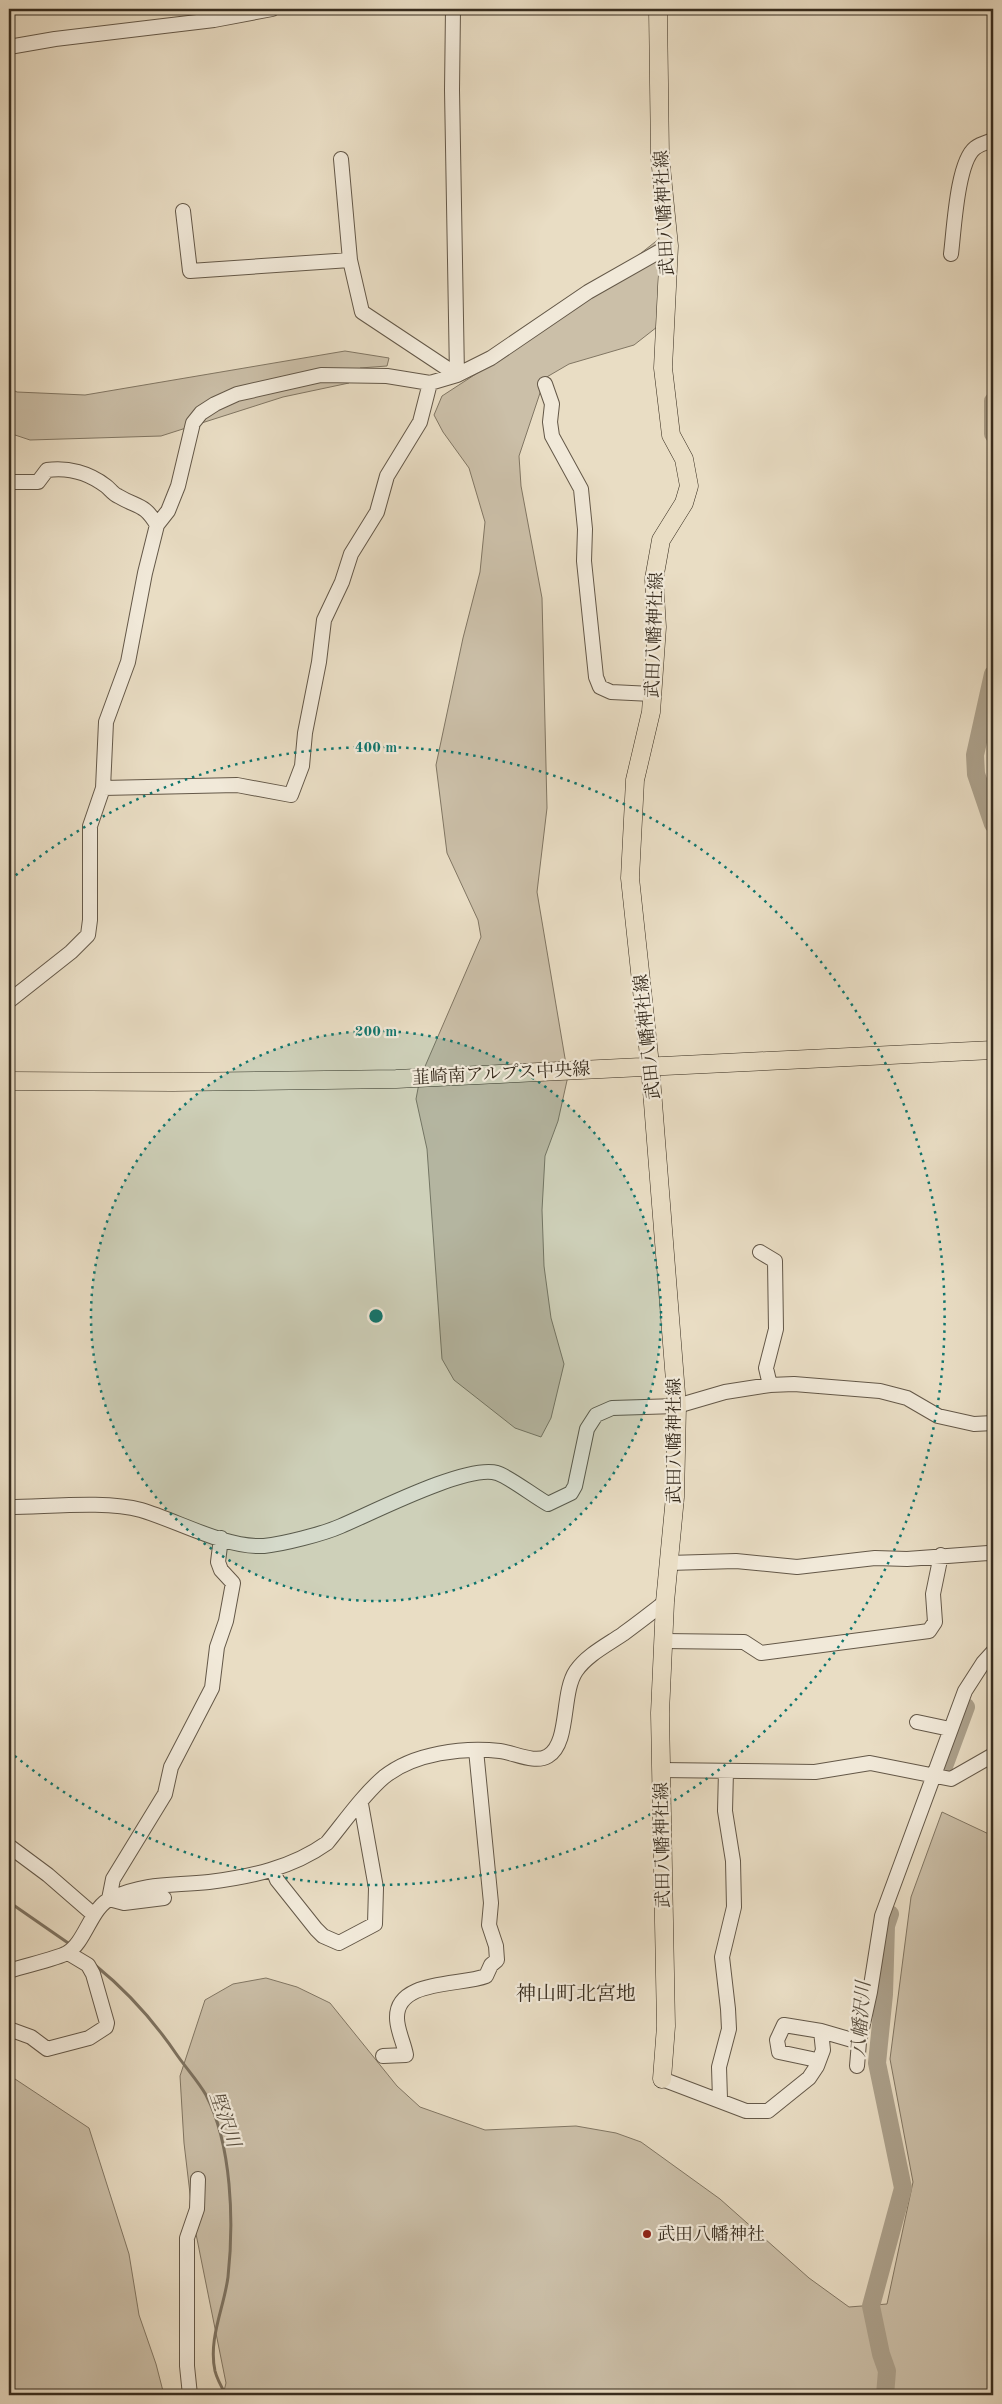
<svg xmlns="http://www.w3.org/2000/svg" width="1002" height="2404" font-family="'Old Standard TT','Noto Serif JP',serif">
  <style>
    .green { fill: #cbbfa8; stroke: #817663 }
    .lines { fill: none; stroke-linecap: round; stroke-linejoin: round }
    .stream { stroke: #7d7260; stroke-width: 3 }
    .river { stroke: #aca18c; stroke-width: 18 }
    .minor-casing { stroke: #645848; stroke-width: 16 }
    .major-casing { stroke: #372c1e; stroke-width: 19 }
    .minor { stroke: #f1e9d9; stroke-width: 14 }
    .major { stroke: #e9ddc4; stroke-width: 18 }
    .ring { fill: none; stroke: #0f766e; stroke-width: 2.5; stroke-dasharray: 2.5 5 }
    .poi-dot { fill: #8f2418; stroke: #f1e9d9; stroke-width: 2 }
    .labels { text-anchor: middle; stroke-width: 4.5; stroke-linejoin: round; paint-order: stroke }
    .street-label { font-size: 18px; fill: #372c1e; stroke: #f1e9d9 }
    .poi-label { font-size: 18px; fill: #372c1e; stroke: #f1e9d9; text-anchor: start }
    .water-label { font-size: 19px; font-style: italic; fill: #5a4f3f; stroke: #f1e9d9 }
    .quarter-label { font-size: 20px; fill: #372c1e; stroke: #f1e9d9 }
    .centre { fill: #0f766e; stroke: #f1e9d9; stroke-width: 2.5 }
    .ring-label { font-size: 15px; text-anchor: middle; font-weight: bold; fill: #0f766e; stroke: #f1e9d9; stroke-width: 4.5; stroke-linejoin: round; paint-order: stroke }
  </style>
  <rect width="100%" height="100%" fill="#e9ddc4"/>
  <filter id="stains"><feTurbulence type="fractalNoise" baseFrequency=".004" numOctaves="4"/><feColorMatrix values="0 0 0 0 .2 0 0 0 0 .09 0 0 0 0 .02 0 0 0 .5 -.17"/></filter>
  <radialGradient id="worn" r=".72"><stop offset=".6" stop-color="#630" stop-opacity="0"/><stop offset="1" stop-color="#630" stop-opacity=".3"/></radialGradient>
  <path class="green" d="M 669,231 L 657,327 L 634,345 L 569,364 L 545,378 L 519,456 L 521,486 L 542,598 L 547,808 L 537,892 L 568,1076 L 558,1121 L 545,1156 L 542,1210 L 544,1266 L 551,1318 L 564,1364 L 551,1418 L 541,1437 L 515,1428 L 454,1380 L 442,1359 L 427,1149 L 416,1099 L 420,1078 L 481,937 L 478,920 L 447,853 L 436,765 L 463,638 L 480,572 L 485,522 L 469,468 L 443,432 L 434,415 L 442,396 L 545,329 Z
    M 345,351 L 389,358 L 387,366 L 360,368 L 349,383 L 283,397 L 161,436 L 30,440 L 9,433 L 9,388 L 17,392 L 85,395 Z
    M 942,1812 L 993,1836 L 993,2395 L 223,2395 L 226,2383 L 193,2219 L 184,2143 L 180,2076 L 205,2000 L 233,1984 L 266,1978 L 297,1987 L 330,2003 L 397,2086 L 420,2107 L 485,2130 L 576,2126 L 616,2133 L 641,2142 L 720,2199 L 809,2278 L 849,2307 L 887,2304 L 913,2182 L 890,2059 L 911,1897 Z
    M 9,2075 L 89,2128 L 129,2254 L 139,2315 L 156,2364 L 164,2395 L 9,2395 Z"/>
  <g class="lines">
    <path class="stream" d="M 9,1902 L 71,1945
      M 95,1965 C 127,1991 154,2021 177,2055 C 186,2068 198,2081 206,2095 C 232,2145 234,2222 228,2277 C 224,2308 208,2339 215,2371 C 217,2379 222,2388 226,2395"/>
    <path class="river" d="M 993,401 L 993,434
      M 993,674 L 975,755 L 976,774 L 993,824
      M 942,1772 L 966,1707
      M 885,2395 L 887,2371 L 881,2354 L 871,2306 L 903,2188 L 877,2063 L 884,1994 L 886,1926 L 890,1914"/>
    <defs>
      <path id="minor" d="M 453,9 L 452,90 L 457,375
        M 9,47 L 55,39 L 214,20 L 272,9
        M 341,159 L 350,260 L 362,312 L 457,375
        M 183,211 L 190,271 L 350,260
        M 951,254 C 954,231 957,162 975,148 C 980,144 988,142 993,140
        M 545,384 L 552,404 L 550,422 L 552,436 L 581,489 L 585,529 L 584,561 L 596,677 L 600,687 L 611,692 L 652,694
        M 9,482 L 38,482 L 47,470 C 68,467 89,473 106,486 C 110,489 113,494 118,496 C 138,508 144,503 157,525
        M 103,788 L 237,785 L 291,795 L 302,766 L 305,733 L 319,662 L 324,620 L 342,582 L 351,554 L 377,512 L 387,476 L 420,422 L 430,383
        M 9,1001 L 71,952 L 88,935 L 90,920 L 90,826 L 103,788 L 106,722 L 128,662 L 145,573 L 157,525 L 168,511 L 178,486 L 193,423 L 201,413 L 215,404 L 237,394 L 321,375 L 387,376 L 430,383 L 457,375 L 491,358 L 588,292 L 669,246
        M 760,1252 L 775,1261 L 776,1329 L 766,1368 L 770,1385
        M 9,1507 C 46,1507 106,1500 141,1510 C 178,1521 225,1548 264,1546 C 283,1544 323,1534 341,1526 C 372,1513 467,1464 497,1473 C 508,1476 535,1497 548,1504 L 571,1493 L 575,1486 L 587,1429 L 596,1415 L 612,1408 L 677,1406 L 725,1392 L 770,1385 L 794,1384 L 880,1391 L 907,1398 L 938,1416 L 974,1424 L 993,1423
        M 669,1563 L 736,1561 L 797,1567 L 875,1558 L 907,1559 L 988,1553 L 993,1555
        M 664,1641 L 744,1642 L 761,1653 L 929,1631 L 935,1622 L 933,1594 L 941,1555
        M 917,1722 L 950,1729
        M 661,1770 L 815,1772 L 870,1763 L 951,1779 L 993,1755
        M 9,1846 L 48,1875 L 94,1915
        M 273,1870 L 277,1880 L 316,1929 L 323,1936 L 339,1943 L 375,1924 L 376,1888 L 361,1804
        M 109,1899 L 113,1879 L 165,1794 L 171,1767 L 212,1688 L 217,1647 L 226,1621 L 233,1583 L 221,1570 L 218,1562 L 221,1538
        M 109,1899 L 124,1903 L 164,1898
        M 9,1971 C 23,1966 56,1959 67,1953 C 86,1942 91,1906 112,1898 C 148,1882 172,1886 209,1882 C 250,1877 292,1868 327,1843 C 345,1821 363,1795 384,1777 C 414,1753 463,1747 500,1751 C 515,1753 535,1764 548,1756 C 570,1743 561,1693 576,1671 C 587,1655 607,1645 623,1634 C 638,1623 651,1613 665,1602
        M 9,2029 L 31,2037 L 47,2049 L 89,2038 L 106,2027 L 107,2023 L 93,1974 L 88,1965 L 68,1953
        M 383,2056 L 406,2055 C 404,2043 397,2030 397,2018 C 396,1979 461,1986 486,1976 L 491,1965 L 497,1960 L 496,1946 L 489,1925 L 491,1903 L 476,1750
        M 818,2062 L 812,2059 L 779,2052 L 777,2040 L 784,2025 L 821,2031 L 859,2042
        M 857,2066 L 859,2042 L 870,1992 L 882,1916 L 965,1691 L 983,1663 L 993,1652
        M 662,2079 L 746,2111 L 768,2111 L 809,2078 L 817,2066 L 823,2050 L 821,2031
        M 720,2099 L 719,2067 L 729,2029 L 728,2009 L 722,1957 L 734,1907 L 733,1861 L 725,1811 L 726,1771
        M 190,2395 L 187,2366 L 187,2238 L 197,2209 L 198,2179"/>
      <path id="major" d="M 658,9 L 660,157 L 669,246 L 663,368 L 671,435 L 684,459 L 689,486 L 684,503 L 661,540 L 654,579 L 657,627 L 651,712 L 635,780 L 630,878 L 650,1065 L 677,1406 L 675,1497 L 665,1602 L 660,1713 L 666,2026 L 662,2079
        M 9,1081 L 173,1082 L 396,1079 L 993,1050"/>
    </defs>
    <use href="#minor" class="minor-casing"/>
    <use href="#major" class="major-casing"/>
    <use href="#minor" class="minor"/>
    <use href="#major" class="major"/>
  </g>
  <circle cx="376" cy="1316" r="285" fill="#0f766e" fill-opacity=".12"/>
  <g class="ring">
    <circle cx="376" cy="1316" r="285"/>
    <path d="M10 880A569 569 0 1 1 10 1752"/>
  </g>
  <circle class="poi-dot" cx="647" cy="2234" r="5"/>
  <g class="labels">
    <g class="street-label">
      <text transform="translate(664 213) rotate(-93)" y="6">武田八幡神社線</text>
      <text transform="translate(654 635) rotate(-88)" y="6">武田八幡神社線</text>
      <text transform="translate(647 1037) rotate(-96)" y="6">武田八幡神社線</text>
      <text transform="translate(501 1073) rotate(-3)" y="6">韮崎南アルプス中央線</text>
      <text transform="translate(674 1441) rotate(-90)" y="6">武田八幡神社線</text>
      <text transform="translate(662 1845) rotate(-91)" y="6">武田八幡神社線</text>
    </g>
    <g class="poi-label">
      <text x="657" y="2240">武田八幡神社</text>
    </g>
    <g class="water-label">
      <text transform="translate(860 2019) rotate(-86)" y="7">八幡沢川</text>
      <text transform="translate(226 2119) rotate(71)" y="7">堅沢川</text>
    </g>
    <g class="quarter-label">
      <text x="576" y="2000">神山町北宮地</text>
    </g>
  </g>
  <circle cx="376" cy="1316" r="8" class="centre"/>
  <g class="ring-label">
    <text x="376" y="752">400 m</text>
    <text x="376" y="1036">200 m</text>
  </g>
  <rect width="1002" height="2404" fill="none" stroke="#e9ddc4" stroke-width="30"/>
  <rect x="10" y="10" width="982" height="2384" fill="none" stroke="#372c1e" stroke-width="2.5"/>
  <rect x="15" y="15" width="972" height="2374" fill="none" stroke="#372c1e"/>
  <rect width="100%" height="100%" filter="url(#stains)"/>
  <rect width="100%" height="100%" fill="url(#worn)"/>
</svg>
